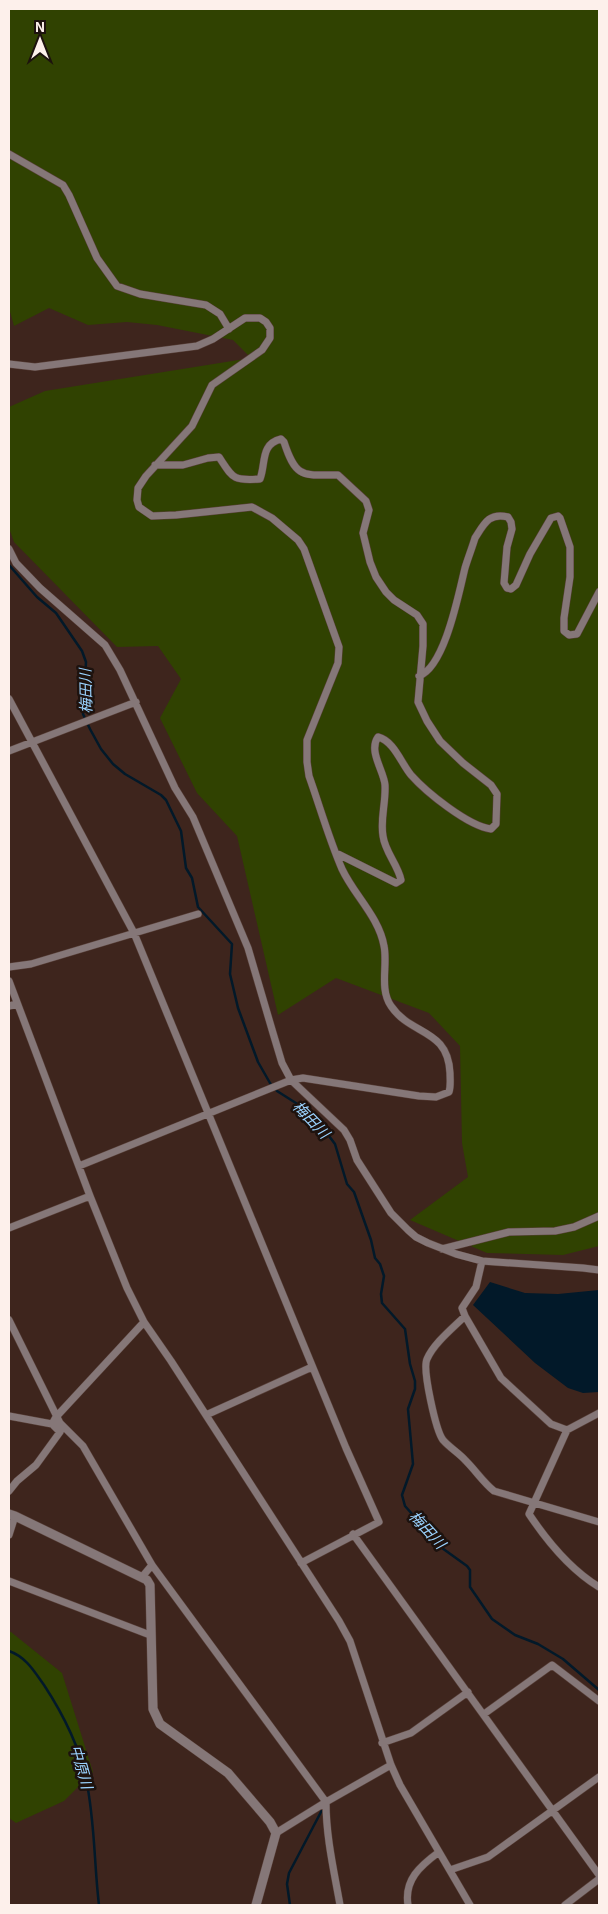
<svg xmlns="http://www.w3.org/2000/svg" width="608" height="1914" font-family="Georgia,'Noto Sans JP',serif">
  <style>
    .green { fill: #304201 }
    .water { fill: #021929 }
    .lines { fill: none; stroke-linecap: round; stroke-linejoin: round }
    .stream { stroke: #021929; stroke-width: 2.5 }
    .minor-casing { stroke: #59413a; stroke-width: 8 }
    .tertiary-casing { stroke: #59413a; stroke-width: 10 }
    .minor { stroke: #857778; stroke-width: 7 }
    .tertiary { stroke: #857778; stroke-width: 9 }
    .labels { text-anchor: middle; stroke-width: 5; stroke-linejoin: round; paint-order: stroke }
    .water-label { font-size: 15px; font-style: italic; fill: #9ad2fe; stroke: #1d120e }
  </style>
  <rect width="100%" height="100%" fill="#3e251d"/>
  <path class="green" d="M 9,9 L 599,9 L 599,1246 L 563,1255 L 487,1253 L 410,1220 L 468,1177 L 462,1143 L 460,1046 L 429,1013 L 336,978 L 278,1015 L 237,836 L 197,793 L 160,718 L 181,679 L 158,646 L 117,647 L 14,542 L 9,528 L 9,407 L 45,391 L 251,358 L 233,340 L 157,325 L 127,322 L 88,325 L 49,308 L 14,326 L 9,308 Z
    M 9,1632 L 11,1632 L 62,1673 L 93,1772 L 64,1801 L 16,1823 L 9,1818 Z"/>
  <path class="water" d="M 490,1282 L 525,1293 L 558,1294 L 599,1290 L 599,1392 L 583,1393 L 568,1388 L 535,1363 L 473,1305 Z"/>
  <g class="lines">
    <path class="stream" d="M 9,565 L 37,597 L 56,613 L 82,651 L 86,662 L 83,714 L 90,729 L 101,749 L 113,764 L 125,774 L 161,795 L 166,800 L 181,831 L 186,868 L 192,878 L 198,907 L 232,944 L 230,974 L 238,1008 L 258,1062 L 270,1083 L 277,1091 L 299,1105 L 326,1132 L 335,1144 L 347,1184 L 354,1192 L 371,1240 L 375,1258 L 380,1264 L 384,1276 L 381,1294 L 382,1303 L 405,1329 L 410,1364 L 415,1381 L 415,1389 L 408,1409 L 413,1464 L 402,1495 L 405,1506 L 442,1548 L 467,1566 L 470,1570 L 470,1587 L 492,1619 L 515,1635 L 538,1644 L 563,1659 L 599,1690
      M 9,1651 C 26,1657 34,1671 44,1685 C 63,1714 79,1745 86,1779 C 95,1820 94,1864 99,1905
      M 290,1905 L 287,1884 L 289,1873 L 322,1810"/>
    <defs>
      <path id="minor" d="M 9,154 L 56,181 L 63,185 L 69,195 L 97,258 L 117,286 L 140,294 L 206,305 L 220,314 L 229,329
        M 9,364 L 35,367 L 197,346 L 213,339 L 245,318 L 260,318 L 266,322 L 270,328 L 270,338 L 262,350 L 212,385 L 192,426 L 146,476 L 138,488 L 137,500 L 139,507 L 152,516 L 176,515 L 252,507 L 272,518 L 298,540 L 304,549 L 339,647 L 338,663 L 307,740 L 307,762 L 309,776 C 320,807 329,839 342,869 C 354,895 379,917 384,946 C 388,964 379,989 391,1006 C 411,1036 448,1028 450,1073 C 450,1080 451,1086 449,1092 L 436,1097 L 419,1096 L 303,1078 L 291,1080 L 79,1166
        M 155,465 L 183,465 L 208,458 L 219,457 C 233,478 232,481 260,479 C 266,464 260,444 281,439 L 284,442 C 296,479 303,475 338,475 L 366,501 L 369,510 L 363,533 L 370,562 L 376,577 L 386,592 L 394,600 L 417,615 L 423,624 L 423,646 L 418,702 L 427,721 L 440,741 L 463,763 L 491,785 L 497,794 L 496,824 L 491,829 C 468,826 426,792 411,775 C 401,763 394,741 378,737 C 368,751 384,771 385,785 C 386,803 380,819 383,836 C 385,852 398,865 401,880 L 396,883 L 336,853
        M 9,549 L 16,563 L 40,588 L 105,645 L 120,670 L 175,788 L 193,817 L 248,948 L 273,1033 L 282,1063 L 291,1080 L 344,1130 L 350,1140 L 357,1160 L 391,1213 L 408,1230 L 416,1237 L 428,1243 L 456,1254 L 482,1261 L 583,1268 L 599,1270
        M 419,676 C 445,667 459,592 465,568 C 468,558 472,548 475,538 C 484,524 489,512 508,517 L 511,522 L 512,529 L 507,547 L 504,583 L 507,588 L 511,589 L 516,585 L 530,554 L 551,518 L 558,516 L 560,518 L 570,547 L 570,577 L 564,618 L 564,631 L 569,635 L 577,634 L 599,592
        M 9,699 L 134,933 L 346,1448 L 379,1522 L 301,1563
        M 9,751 L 136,702
        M 9,967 L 31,964 L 198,914
        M 9,981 L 90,1196 L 127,1288 L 144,1322 L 171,1361 L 339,1621 L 350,1641 L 391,1765 L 400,1785 L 470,1905
        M 9,1006 L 17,1004
        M 9,1228 L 90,1196
        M 442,1249 L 509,1232 L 555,1231 L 574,1227 L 599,1216
        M 482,1261 L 476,1287 L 462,1308 L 465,1316 L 501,1378 L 551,1424 L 567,1430
        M 465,1316 C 453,1328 434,1343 427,1359 C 422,1369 436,1431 443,1440 C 450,1448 459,1453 466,1461 C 476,1471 483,1482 494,1491 L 599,1522
        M 9,1320 L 60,1423 L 83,1446 L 152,1565 L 326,1802 C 326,1837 334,1871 340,1905
        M 599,1413 L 567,1430 L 529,1514 C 547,1541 571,1570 599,1587
        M 206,1415 L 312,1367
        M 9,1416 L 52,1424
        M 9,1491 L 17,1481 L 36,1465 L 60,1432 L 52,1424 L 56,1417 L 144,1322
        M 353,1534 L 599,1875
        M 9,1535 L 15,1516
        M 142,1577 L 152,1565
        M 9,1581 L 150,1635
        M 484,1714 L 552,1665 L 599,1701
        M 382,1743 L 411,1733 L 468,1692
        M 276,1833 L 326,1802 L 391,1765
        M 450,1870 L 488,1857 L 599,1777
        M 408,1905 C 404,1880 420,1866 439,1852
        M 565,1905 L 599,1879"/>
      <path id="tertiary" d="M 9,1514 L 15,1516 L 147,1580 L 150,1585 L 153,1709 L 160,1724 L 228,1773 L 270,1822 L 276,1833 L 256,1905"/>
    </defs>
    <use href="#minor" class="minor-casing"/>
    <use href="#tertiary" class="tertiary-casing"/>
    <use href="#minor" class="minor"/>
    <use href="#tertiary" class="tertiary"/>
  </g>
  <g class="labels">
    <g class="water-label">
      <text transform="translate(86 691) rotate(-91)" y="5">梅田川</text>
      <text transform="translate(311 1120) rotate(46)" y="5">梅田川</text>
      <text transform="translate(427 1530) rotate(47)" y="5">梅田川</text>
      <text transform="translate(81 1767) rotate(74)" y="5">中原川</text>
    </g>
  </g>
  <rect width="608" height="1914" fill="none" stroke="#fdf0eb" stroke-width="20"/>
  <g transform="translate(40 40)" stroke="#1d120e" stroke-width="4" paint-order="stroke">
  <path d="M0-4L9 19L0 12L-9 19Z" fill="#fdf0eb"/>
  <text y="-8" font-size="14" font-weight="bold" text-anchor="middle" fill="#fdf0eb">N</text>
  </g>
</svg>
